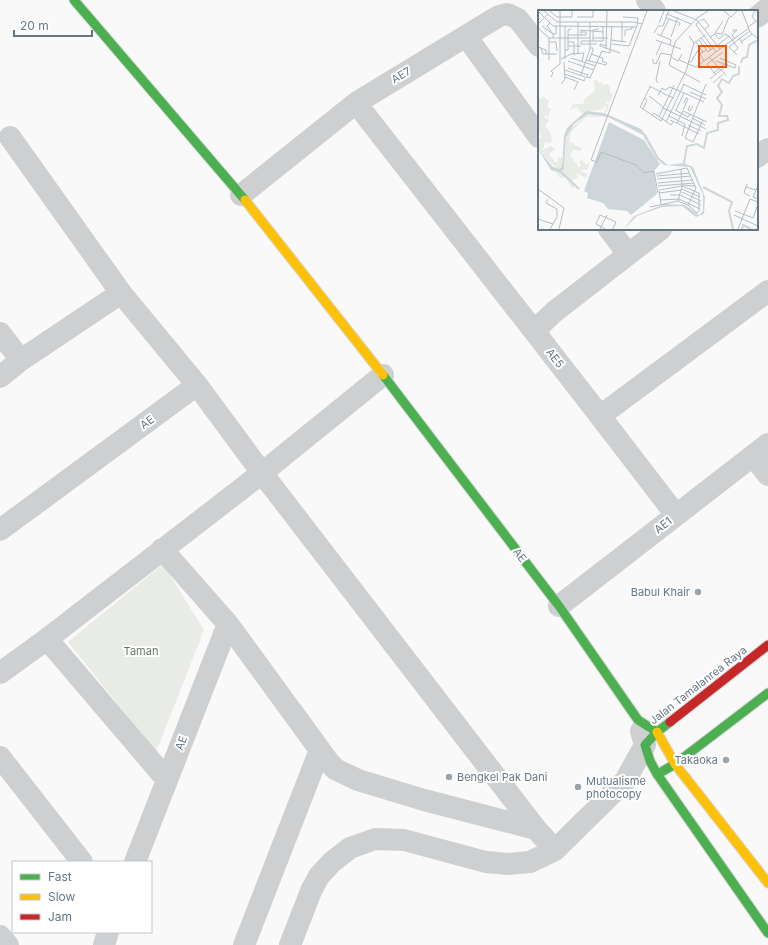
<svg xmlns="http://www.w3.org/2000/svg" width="768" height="945" font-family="Inter,sans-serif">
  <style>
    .green { fill: #e8ebe6 }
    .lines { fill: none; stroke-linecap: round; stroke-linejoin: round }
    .fast-casing { stroke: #d5d6d7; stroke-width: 11 }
    .slow-casing { stroke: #d5d6d7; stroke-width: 11 }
    .jam-casing { stroke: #d5d6d7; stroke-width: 11 }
    .street { stroke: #cecfd0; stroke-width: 22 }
    .fast { stroke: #4caf50; stroke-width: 9 }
    .slow { stroke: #ffc107; stroke-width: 9 }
    .jam { stroke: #c62828; stroke-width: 9 }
    .poi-dot { fill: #99a4ac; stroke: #fff; stroke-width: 1.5 }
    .labels { text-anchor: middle; stroke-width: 4; stroke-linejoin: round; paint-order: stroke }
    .street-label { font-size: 11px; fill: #657683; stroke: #fff }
    .poi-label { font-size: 11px; fill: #657683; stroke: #fff; text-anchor: end }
    .park-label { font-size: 11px; fill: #687a64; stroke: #fff }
    .inset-river { fill: none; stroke: #ced6d9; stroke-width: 2 }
    .inset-road { fill: none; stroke: #b5bdc3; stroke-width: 1 }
    .view { fill: #e8590c; fill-opacity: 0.15; stroke: #e8590c; stroke-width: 2 }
    .inset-edge { fill: none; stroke: #657683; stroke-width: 2 }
  </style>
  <rect width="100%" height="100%" fill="#f9f9f9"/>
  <path class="green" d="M 163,564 L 204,630 L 156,752 L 68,642 Z"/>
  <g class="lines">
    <defs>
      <path id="fast" d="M 74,0 L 245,200
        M 383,375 L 559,606 L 638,720 L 657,732
        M 670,722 L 657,732 L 645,745 L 650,761 L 657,774 L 768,933
        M 663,771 L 675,764 L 768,693"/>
      <path id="slow" d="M 245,200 L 383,375
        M 657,732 L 675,764 L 768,883"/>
      <path id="jam" d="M 670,722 L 768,645"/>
    </defs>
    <use href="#fast" class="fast-casing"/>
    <use href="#slow" class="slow-casing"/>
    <use href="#jam" class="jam-casing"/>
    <path class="street" d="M 647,0 L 655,11
      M 757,17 L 768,8
      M 466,36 L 499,16 L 506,14 L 510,15 L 518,19 L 539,46
      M 356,103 L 534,331
      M 10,137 L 121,293
      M 757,157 L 768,149
      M 241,195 L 356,103 L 466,36 L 539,137
      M 609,229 L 628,254
      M 661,229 L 554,312 L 534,331 L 600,416 L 676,515
      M 0,333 L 21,360
      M 0,377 L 21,360 L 121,293 L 197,385 L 262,473 L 536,829 L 555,850
      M 600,416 L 768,291
      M 753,456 L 768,475
      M 0,530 L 197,385
      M 162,549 L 228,624 L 328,761 L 335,769 L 358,780 L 424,800 L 536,829
      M 559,606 L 768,444
      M 47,639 L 167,780
      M 0,673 L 47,639 L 262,473 L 383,375
      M 0,757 L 82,862
      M 135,862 L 228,624
      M 0,936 L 8,945
      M 104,945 L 108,932
      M 244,945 L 320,750
      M 290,945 L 311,891 L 319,876 L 332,862 L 350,848 L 375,839 L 404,840 L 486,862 L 508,864 L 530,862 L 555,850 L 625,781 L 645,745 L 641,731"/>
    <use href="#fast" class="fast"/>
    <use href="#slow" class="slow"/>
    <use href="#jam" class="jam"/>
  </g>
  <g class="poi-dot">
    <circle cx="698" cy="592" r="4"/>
    <circle cx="726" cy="760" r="4"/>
    <circle cx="449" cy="777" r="4"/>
    <circle cx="578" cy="787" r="4"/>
  </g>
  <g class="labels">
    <g class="street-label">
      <text transform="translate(401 75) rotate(-31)" y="4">AE7</text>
      <text transform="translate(555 358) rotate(52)" y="4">AE5</text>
      <text transform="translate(147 422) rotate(-36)" y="4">AE</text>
      <text transform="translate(663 525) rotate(-38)" y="4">AE1</text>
      <text transform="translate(520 555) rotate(53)" y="4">AE</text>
      <text transform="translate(698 685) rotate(-38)" y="4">Jalan Tamalanrea Raya</text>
      <text transform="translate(181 743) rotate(-69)" y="4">AE</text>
    </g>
    <g class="poi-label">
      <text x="690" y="596">Babul Khair</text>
      <text x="718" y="764">Takaoka</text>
      <text x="457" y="781" text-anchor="start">Bengkel Pak Dani</text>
      <text x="586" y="785" text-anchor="start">Mutualisme<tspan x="586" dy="13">photocopy</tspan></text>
    </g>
    <g class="park-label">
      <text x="141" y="655">Taman</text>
    </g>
  </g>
  <g transform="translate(538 10)">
    <rect width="220" height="220" fill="#f9f9f9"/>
    <path d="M 56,70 L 61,71 L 61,74 L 63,71 L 65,75 L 69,74 L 72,76 L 72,82 L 75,84 L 72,92 L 67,92 L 71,95 L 69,102 L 66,102 L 69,98 L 66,95 L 65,99 L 43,103 L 40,97 L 32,100 L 35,94 L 45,94 L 47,88 L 57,81 ZM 5,86 L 11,91 L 9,97 L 14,100 L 11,101 L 11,109 L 8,104 L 6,107 L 11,110 L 7,116 L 12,122 L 14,130 L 12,134 L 7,132 L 5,140 L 13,136 L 17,139 L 11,144 L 17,152 L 19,152 L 20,147 L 24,148 L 24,157 L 20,160 L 0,139 L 0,129 L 4,128 L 0,120 L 0,87 L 3,89 ZM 50,104 L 66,107 L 48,107 L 33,122 L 31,133 L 36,132 L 36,135 L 44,138 L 42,141 L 35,140 L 32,146 L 40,155 L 39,157 L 43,156 L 41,151 L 44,150 L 49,155 L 52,148 L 50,159 L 42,161 L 49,164 L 48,168 L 38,163 L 40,168 L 34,170 L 38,176 L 34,179 L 28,167 L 22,168 L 18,163 L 24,162 L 27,156 L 28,128 L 32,119 Z" fill="#e8ebe6"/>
    <path d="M 48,101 L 66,103 L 103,119 L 108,125 L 121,148 L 130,155 L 146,153 L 155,157 L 167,187 L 166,204 L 158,207 L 144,196 L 124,197 L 99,206 L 86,219 L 96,206 L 127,194 L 147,195 L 161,205 L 165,201 L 165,185 L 152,157 L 126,155 L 119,149 L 105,125 L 70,107 L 50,104 L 36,114 L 28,127 L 26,159 L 22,163 L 13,160 L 0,139 L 15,157 L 21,159 L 24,157 L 26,126 L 29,118 ZM 71,112 L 106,130 L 122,154 L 116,161 L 119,184 L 93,205 L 89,201 L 70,199 L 65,193 L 49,188 L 50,183 L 46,181 Z" fill="#ced6d9"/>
    <path class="inset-river" d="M 203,53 L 205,48 L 209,47 L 211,35 L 220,30M 146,153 L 149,136 L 159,134 L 166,138 L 169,123 L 180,120 L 180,113 L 190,110 L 189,106 L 181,106 L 184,95 L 179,88 L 184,82 L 180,76 L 184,69 L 191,73 L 195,66 L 201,64 L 201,56M 23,162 L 41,179M 165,177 L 194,192 L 191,201 L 195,219M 204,219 L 205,215 L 213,219"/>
    <path class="inset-road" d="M 0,1 L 15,16 L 98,17M 6,1 L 19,12 L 96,12 L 104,14M 12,1 L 19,7 L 34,7 L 34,1M 109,1 L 53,150 L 59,152 L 63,142 L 98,155 L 106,163 L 116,161 L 120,183M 131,1 L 129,4 L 153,14M 136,1 L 159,10 L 182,39 L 211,18M 186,1 L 193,7 L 199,1M 204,1 L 212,22 L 220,29M 217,1 L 214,6 L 218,12M 129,4 L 128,8 L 142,13 L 141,16M 39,7 L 55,7 L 55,1M 85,7 L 100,8 L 99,13M 160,7 L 137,32 L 131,55 L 162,72M 159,8 L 170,1M 162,11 L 166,9 L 171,16 L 167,19M 40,12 L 40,44M 160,12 L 158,15 L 178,42M 121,13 L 126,1M 0,14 L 10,4M 4,16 L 15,24 L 9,16 L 12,13M 27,16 L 27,49M 210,17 L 220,10M 0,18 L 11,28 L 52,28M 43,22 L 48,22 L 48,25 L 43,25M 116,23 L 120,16 L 125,16 L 128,8M 177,23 L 184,24 L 191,7M 177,23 L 185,11M 119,24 L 133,30 L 132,35M 30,25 L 43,25 L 43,20 L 65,22M 123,25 L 131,9M 87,26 L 87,20 L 94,19 L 94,16M 151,26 L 156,33 L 167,25M 133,27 L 140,7M 172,27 L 177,24 L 181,29 L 187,24 L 191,26M 11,28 L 11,50M 15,28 L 15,24 L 18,24 L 18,16M 55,28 L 70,28M 163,28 L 173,40M 196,28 L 194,25 L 199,20 L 195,20 L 196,22M 201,29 L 212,21M 73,30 L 88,32M 118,30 L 143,39M 161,30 L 170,42 L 175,38M 43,31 L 65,31 L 65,16M 43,31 L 43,34 L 59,34M 55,31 L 55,20 L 61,19M 11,32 L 18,32 L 19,41M 30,32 L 36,32 L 36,45M 84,32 L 84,11M 158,32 L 165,42M 203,32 L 214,24M 74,34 L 91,36 L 100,13M 180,35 L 191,26 L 200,38 L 196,42M 30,36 L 43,36M 69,36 L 62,34 L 62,36 L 82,43M 0,37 L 8,40 L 8,44M 3,38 L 5,44 L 19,44M 68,39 L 69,1M 27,40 L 30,40 L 30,20 L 33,19M 53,44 L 65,48 L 64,52M 118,45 L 124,32M 199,45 L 191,37 L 201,29 L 205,34M 133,47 L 140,51 L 144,44M 171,47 L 188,65M 33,48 L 58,56M 23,49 L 33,44 L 46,43 L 44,52M 115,49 L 115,53 L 118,54 L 123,43 L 133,45M 48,50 L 68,55 L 69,53 L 64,51M 141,50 L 158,57 L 182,39M 30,51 L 56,60M 51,51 L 55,40 L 55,38 L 52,38M 150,51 L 153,52 L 160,40M 166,51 L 162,44 L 168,40M 178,51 L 197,58 L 198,55 L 182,48M 30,58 L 50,65 L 46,70M 27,60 L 47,67M 176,63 L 186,54M 26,64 L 47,71M 43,65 L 52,39 L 52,12M 178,65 L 169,54 L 185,42M 13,67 L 15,63 L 13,61 L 22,54 L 22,1M 27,67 L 40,72 L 36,80M 49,67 L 52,68 L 64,41 L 72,43 L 74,16M 172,69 L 190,54M 120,73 L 118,70 L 122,51M 175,73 L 185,64M 23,74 L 27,69 L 26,52M 145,74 L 168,85M 111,76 L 131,86 L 136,75M 112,77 L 102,97 L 123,111 L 148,61 L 156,33M 152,82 L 168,89M 120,85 L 124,78 L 127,80 L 132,77 L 146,83M 111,86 L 125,97M 152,95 L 150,100 L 152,101 L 155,96M 125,98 L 131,86 L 136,88M 105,99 L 109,90 L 106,88M 137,100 L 150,107 L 152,104M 138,100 L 146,83 L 166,92M 145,100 L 150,89 L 148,88 L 146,93M 113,105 L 116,103 L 133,115 L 135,112M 131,106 L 147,114 L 144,126M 121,107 L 125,98 L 168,119M 154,108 L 167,115M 132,110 L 139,113 L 145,101 L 169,112M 165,110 L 155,132 L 147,128 L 168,74M 128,112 L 146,74M 139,113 L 161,124M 150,115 L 163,121M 118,164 L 149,158 L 158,178 L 150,195M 119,166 L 152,163M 119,169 L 153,166M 120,173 L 155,170M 209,174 L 208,177 L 218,180M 144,175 L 157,176M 120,176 L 156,173M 208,177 L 206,183 L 212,186M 219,178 L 215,187 L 220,189M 0,179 L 26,198 L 21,219M 144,179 L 162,187M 121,180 L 144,176 L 161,183 L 161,201 L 159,203 L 150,195 L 140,191 L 144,176 L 143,159M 121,181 L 123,194M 144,182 L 163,191M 121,183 L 144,180M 132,185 L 142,185 L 163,195M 10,189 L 8,193 L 19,199 L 19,207 L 12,219M 122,190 L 141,189 L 162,199M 112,197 L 140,191M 197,201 L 215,208 L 220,194M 196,205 L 220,216M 0,209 L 15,214M 62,219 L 69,205M 67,219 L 58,214 L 62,205 L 78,212 L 75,219M 200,219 L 212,189 L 220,192"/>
    <path class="view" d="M 161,36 L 188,36 L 188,57 L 161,57 Z"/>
    <rect width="220" height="220" class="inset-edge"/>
  </g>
  <rect x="12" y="861" width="140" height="72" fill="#ffffff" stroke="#c1c8cd"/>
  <rect x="20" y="874" width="20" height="6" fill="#4caf50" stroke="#c1c8cd"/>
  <text x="48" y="881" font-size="12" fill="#657683">Fast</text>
  <rect x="20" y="894" width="20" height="6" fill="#ffc107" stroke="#c1c8cd"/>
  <text x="48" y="901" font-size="12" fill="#657683">Slow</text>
  <rect x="20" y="914" width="20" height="6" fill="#c62828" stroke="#c1c8cd"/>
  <text x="48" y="921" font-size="12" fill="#657683">Jam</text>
  <path d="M14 30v6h78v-6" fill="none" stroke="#657683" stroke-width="2"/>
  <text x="20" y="30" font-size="12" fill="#657683" stroke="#ffffff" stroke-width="3" paint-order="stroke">20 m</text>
</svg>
